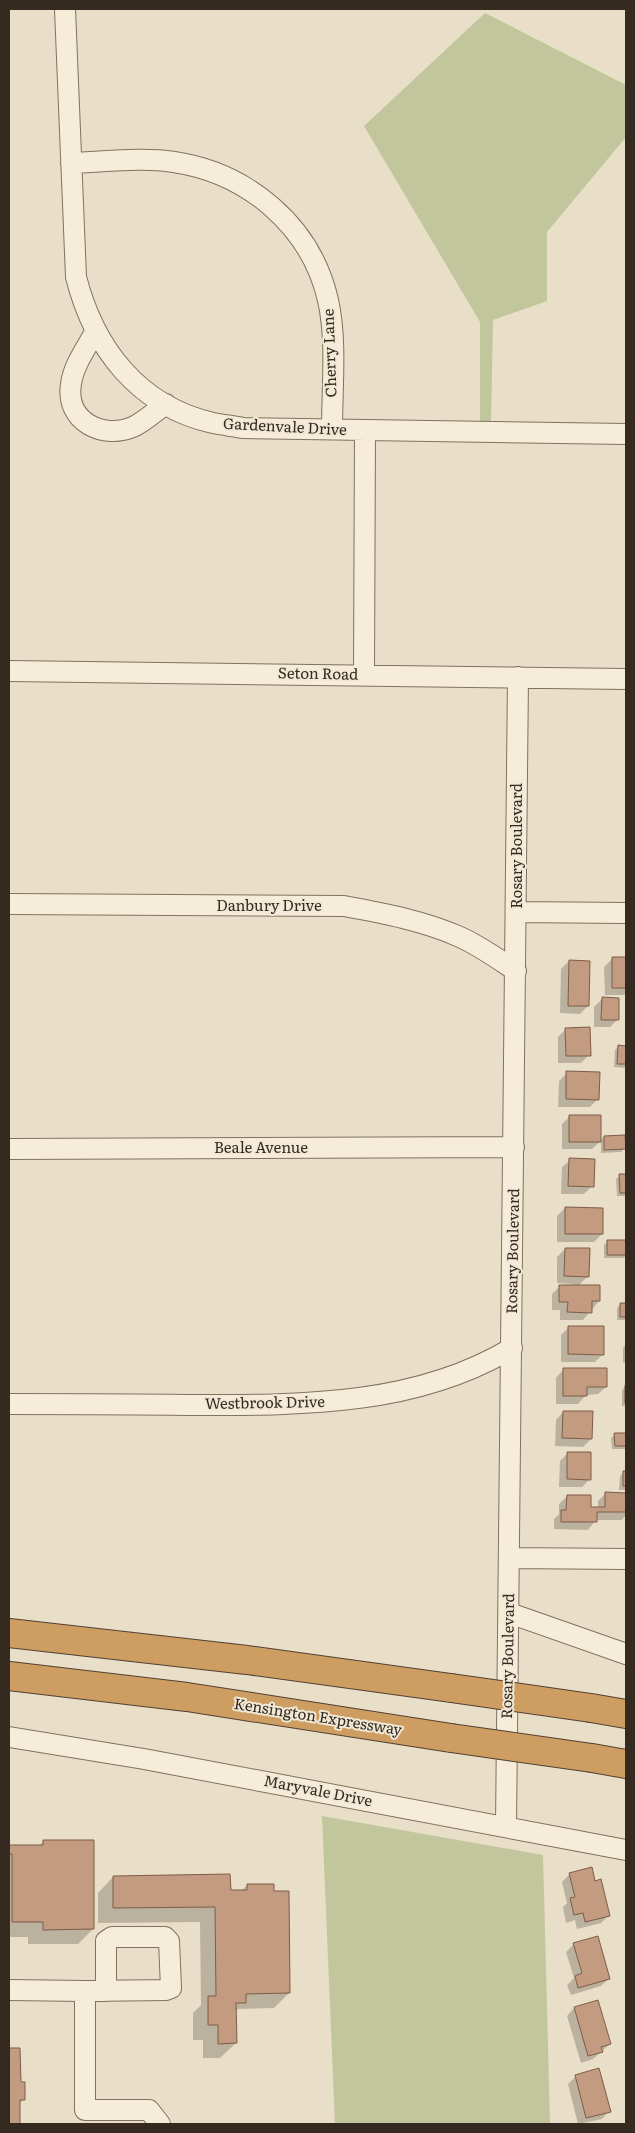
<svg xmlns="http://www.w3.org/2000/svg" width="635" height="2133" font-family="Literata,serif">
  <style>
    .green { fill: #c1c69c }
    .shadow { fill: #0003 }
    .building { fill: #c29b81; stroke: #7e5c47 }
    .lines { fill: none; stroke-linecap: round; stroke-linejoin: round }
    .minor-casing { stroke: #82715f; stroke-width: 22 }
    .highway-casing { stroke: #514032; stroke-width: 30 }
    .minor { stroke: #f5ecd9; stroke-width: 20 }
    .highway { stroke: #cd9d62; stroke-width: 28 }
    .highway-bridge-casing { stroke: #514032; stroke-width: 30; stroke-linecap: butt }
    .highway-bridge { stroke: #cd9d62; stroke-width: 28 }
    .labels { text-anchor: middle; stroke-width: 4; stroke-linejoin: round; paint-order: stroke }
    .street-label { font-size: 15px; fill: #342a20; stroke: #f1e9d6 }
  </style>
  <rect width="100%" height="100%" fill="#e9dec7"/>
  <path class="green" d="M 485,13 L 626,85 L 626,137 L 547,232 L 547,301 L 493,320 L 491,422 L 480,424 L 480,322 L 364,126 Z
    M 322,1816 L 543,1855 L 550,2124 L 335,2124 Z"/>
  <path class="shadow" d="M 626,958 L 626,995 L 605,995 L 604,967 L 612,959 Z
    M 569,961 L 588,1006 L 580,1014 L 560,1013 L 561,969 Z
    M 602,999 L 617,1020 L 610,1027 L 594,1027 L 594,1007 Z
    M 566,1029 L 589,1055 L 581,1063 L 558,1063 L 558,1037 Z
    M 618,1047 L 626,1047 L 626,1068 L 614,1067 L 615,1050 Z
    M 567,1073 L 598,1099 L 590,1107 L 558,1107 L 559,1081 Z
    M 570,1116 L 600,1141 L 604,1137 L 624,1149 L 621,1152 L 601,1153 L 601,1141 L 592,1149 L 562,1149 L 562,1124 Z
    M 570,1160 L 592,1186 L 584,1194 L 561,1194 L 562,1167 Z
    M 620,1176 L 626,1176 L 626,1196 L 617,1196 L 616,1179 Z
    M 565,1208 L 602,1234 L 594,1242 L 557,1242 L 557,1216 Z
    M 608,1241 L 626,1241 L 626,1255 L 624,1258 L 604,1258 L 604,1245 Z
    M 565,1249 L 588,1276 L 578,1286 L 599,1301 L 583,1320 L 560,1320 L 560,1310 L 552,1310 L 552,1294 L 560,1286 L 573,1286 L 573,1284 L 557,1283 L 557,1257 Z
    M 621,1304 L 626,1304 L 626,1320 L 617,1320 L 617,1308 Z
    M 569,1327 L 603,1354 L 595,1362 L 561,1362 L 561,1335 Z
    M 626,1344 L 626,1363 L 623,1363 L 623,1348 Z
    M 563,1370 L 606,1387 L 598,1394 L 586,1395 L 578,1404 L 556,1404 L 556,1378 Z
    M 626,1386 L 626,1406 L 622,1406 L 622,1390 Z
    M 563,1412 L 591,1439 L 583,1447 L 555,1446 L 556,1420 Z
    M 626,1434 L 626,1449 L 612,1449 L 611,1438 L 615,1435 Z
    M 568,1453 L 590,1479 L 582,1487 L 559,1487 L 560,1461 Z
    M 623,1473 L 626,1473 L 626,1490 L 619,1490 L 620,1476 Z
    M 606,1493 L 626,1494 L 626,1515 L 622,1520 L 596,1520 L 588,1530 L 554,1529 L 554,1519 L 559,1514 L 559,1504 L 567,1496 L 590,1508 L 598,1508 L 598,1501 Z
    M 44,1841 L 93,1929 L 78,1944 L 28,1944 L 28,1937 L 9,1937 L 9,1846 L 39,1846 Z
    M 570,1874 L 594,1882 L 609,1915 L 601,1923 L 577,1929 L 575,1920 L 566,1923 L 563,1907 L 567,1903 L 562,1882 Z
    M 113,1877 L 229,1892 L 241,1891 L 247,1885 L 273,1892 L 289,1993 L 274,2008 L 238,2009 L 235,2012 L 236,2043 L 220,2058 L 203,2058 L 203,2040 L 193,2040 L 193,2013 L 201,2005 L 200,1922 L 98,1923 L 98,1893 Z
    M 574,1944 L 609,1978 L 601,1986 L 571,1995 L 567,1985 L 574,1978 L 566,1952 Z
    M 574,2008 L 610,2044 L 593,2059 L 581,2063 L 567,2016 Z
    M 9,2049 L 19,2049 L 20,2084 L 24,2099 L 19,2104 L 19,2124 L 9,2124 Z
    M 576,2076 L 609,2111 L 602,2119 L 578,2124 L 568,2084 Z"/>
  <path class="building" d="M 612,957 L 626,957 L 626,988 L 612,988 Z
    M 569,960 L 590,961 L 589,1006 L 568,1006 Z
    M 602,997 L 619,998 L 619,1020 L 601,1020 Z
    M 590,1027 L 591,1056 L 566,1056 L 565,1028 Z
    M 618,1045 L 626,1046 L 626,1064 L 617,1064 Z
    M 566,1071 L 600,1072 L 599,1100 L 566,1099 Z
    M 569,1115 L 601,1115 L 601,1142 L 569,1142 Z
    M 625,1135 L 626,1149 L 604,1150 L 604,1136 Z
    M 569,1158 L 595,1159 L 594,1187 L 568,1186 Z
    M 619,1174 L 626,1174 L 626,1193 L 620,1193 Z
    M 565,1207 L 603,1208 L 603,1234 L 565,1234 Z
    M 607,1240 L 626,1240 L 626,1255 L 607,1255 Z
    M 565,1248 L 590,1248 L 589,1277 L 564,1276 Z
    M 559,1285 L 600,1285 L 600,1301 L 592,1301 L 592,1313 L 567,1312 L 568,1302 L 559,1302 Z
    M 620,1303 L 626,1303 L 626,1317 L 620,1317 Z
    M 568,1326 L 604,1326 L 604,1355 L 568,1354 Z
    M 563,1368 L 607,1368 L 607,1387 L 587,1387 L 587,1396 L 563,1396 Z
    M 625,1385 L 626,1385 L 626,1403 L 625,1403 Z
    M 563,1411 L 593,1411 L 592,1439 L 562,1438 Z
    M 614,1433 L 626,1433 L 626,1446 L 615,1446 Z
    M 567,1452 L 591,1452 L 591,1480 L 567,1479 Z
    M 623,1471 L 626,1471 L 626,1486 L 623,1486 Z
    M 605,1492 L 626,1493 L 626,1512 L 597,1512 L 597,1522 L 561,1522 L 561,1510 L 566,1510 L 567,1495 L 591,1495 L 591,1507 L 605,1507 Z
    M 43,1840 L 94,1840 L 94,1929 L 43,1930 L 43,1922 L 12,1922 L 12,1854 L 9,1854 L 9,1845 L 43,1845 Z
    M 592,1867 L 595,1881 L 601,1879 L 610,1916 L 585,1922 L 583,1913 L 574,1915 L 570,1898 L 575,1897 L 569,1873 Z
    M 230,1874 L 231,1890 L 247,1890 L 247,1884 L 274,1884 L 274,1891 L 289,1891 L 290,1993 L 246,1994 L 246,2003 L 236,2003 L 237,2043 L 218,2044 L 218,2025 L 208,2025 L 208,1996 L 216,1996 L 215,1907 L 113,1908 L 113,1876 Z
    M 598,1936 L 610,1979 L 578,1988 L 575,1976 L 582,1973 L 573,1943 Z
    M 598,2000 L 611,2044 L 601,2047 L 603,2052 L 588,2056 L 574,2007 Z
    M 9,2048 L 20,2048 L 21,2082 L 25,2082 L 25,2100 L 20,2100 L 20,2124 L 9,2124 Z
    M 599,2068 L 611,2112 L 586,2118 L 575,2075 Z"/>
  <g class="lines">
    <defs>
      <path id="minor" d="M 65,9 L 76,277 C 94,348 138,406 213,423 C 223,425 233,426 243,428 L 626,434
        M 71,163 C 104,162 141,157 174,162 C 248,173 311,226 328,300 C 337,340 332,388 332,429
        M 95,332 C 87,347 73,366 71,384 C 65,421 103,441 135,426 C 146,420 156,411 166,404
        M 9,671 L 626,679
        M 364,675 L 365,430
        M 9,904 L 344,906 C 383,913 424,921 460,937 C 480,946 498,959 516,971
        M 516,912 L 626,913
        M 9,1149 L 514,1147
        M 9,1404 C 68,1404 128,1404 187,1405 C 298,1405 414,1407 512,1348
        M 509,1558 L 626,1559
        M 509,1613 L 626,1654
        M 9,1737 L 144,1759 L 626,1850
        M 506,1826 L 518,677
        M 9,1990 L 85,1991 L 85,2110 L 149,2110 L 160,2124
        M 85,1991 L 166,1990 L 171,1988 L 169,1941 L 165,1937 L 112,1937 L 106,1941 L 106,1991"/>
      <path id="highway" d="M 9,1633 L 247,1660 L 451,1688
        M 9,1676 L 187,1697 L 451,1738
        M 591,1708 L 626,1714
        M 592,1758 L 626,1764"/>
    </defs>
    <use href="#minor" class="minor-casing"/>
    <use href="#highway" class="highway-casing"/>
    <use href="#minor" class="minor"/>
    <use href="#highway" class="highway"/>
    <defs>
      <path id="highway-bridge" d="M 451,1688 L 591,1708
        M 451,1738 L 592,1758"/>
    </defs>
    <use href="#highway-bridge" class="highway-bridge-casing"/>
    <use href="#highway-bridge" class="highway-bridge"/>
  </g>
  <g class="labels">
    <g class="street-label">
      <text transform="translate(330 353) rotate(-92)" y="5">Cherry Lane</text>
      <text transform="translate(285 427) rotate(3)" y="5">Gardenvale Drive</text>
      <text transform="translate(318 674) rotate(1)" y="5">Seton Road</text>
      <text transform="translate(517 846) rotate(-90)" y="5">Rosary Boulevard</text>
      <text x="269" y="911">Danbury Drive</text>
      <text x="261" y="1153">Beale Avenue</text>
      <text transform="translate(513 1251) rotate(-89)" y="5">Rosary Boulevard</text>
      <text transform="translate(265 1403) rotate(-1)" y="5">Westbrook Drive</text>
      <text transform="translate(508 1656) rotate(-89)" y="5">Rosary Boulevard</text>
      <text transform="translate(318 1717) rotate(9)" y="5">Kensington Expressway</text>
      <text transform="translate(318 1791) rotate(11)" y="5">Maryvale Drive</text>
    </g>
  </g>
  <rect width="635" height="2133" fill="none" stroke="#342a20" stroke-width="20"/>
</svg>
